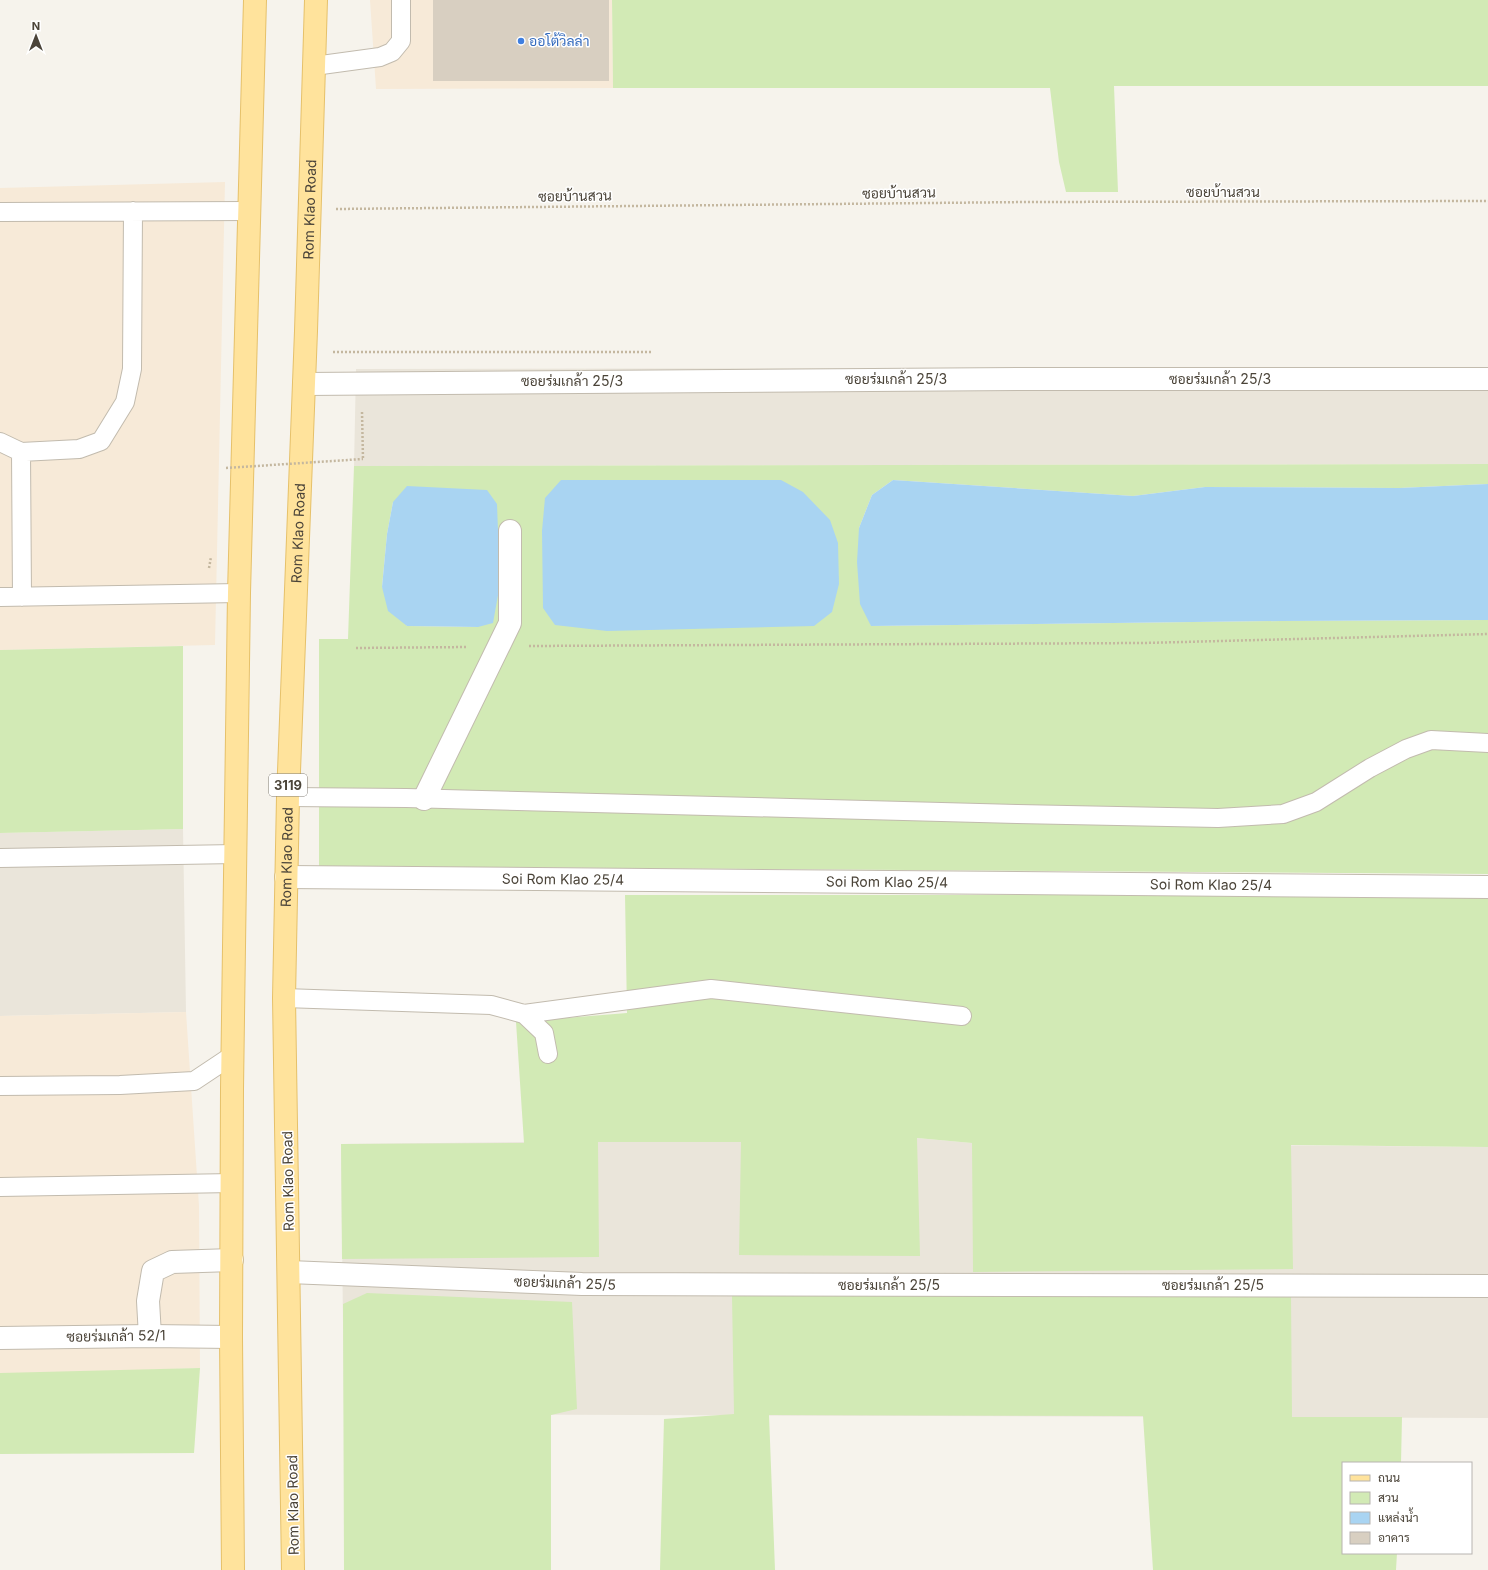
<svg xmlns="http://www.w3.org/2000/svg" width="1488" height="1570" font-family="Inter,Sarabun,sans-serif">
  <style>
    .residential { fill: #eae5da }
    .commercial { fill: #f7ead8 }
    .green { fill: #d2eab5; fill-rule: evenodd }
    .water { fill: #a9d4f2 }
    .building { fill: #d8cfc1 }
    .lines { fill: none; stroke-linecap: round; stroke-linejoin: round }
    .service-casing { stroke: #c2bbae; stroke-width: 20 }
    .minor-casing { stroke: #c2bbae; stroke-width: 24 }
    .primary-casing { stroke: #e6c16a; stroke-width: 24 }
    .path { stroke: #c4b79f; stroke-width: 2.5; stroke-dasharray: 2 2; stroke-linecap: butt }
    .service { stroke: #fff; stroke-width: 18 }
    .minor { stroke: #fff; stroke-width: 22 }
    .primary { stroke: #ffe39c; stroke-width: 22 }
    .path-bridge { stroke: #c4b79f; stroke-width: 2.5; stroke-dasharray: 2 2; stroke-linecap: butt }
    .shop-dot { fill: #3f7fe0; stroke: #fff; stroke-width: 1.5 }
    .labels { text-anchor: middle; stroke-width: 3; stroke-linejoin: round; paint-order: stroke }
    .shield { fill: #fff; stroke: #817c74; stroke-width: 1 }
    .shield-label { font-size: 13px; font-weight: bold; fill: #4b4439 }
    .shop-label { font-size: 14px; fill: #366cbe; stroke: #fff; text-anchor: start }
    .street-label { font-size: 14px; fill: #4b4439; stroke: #fff }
  </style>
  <rect width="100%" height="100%" fill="#f6f3ec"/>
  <path class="residential" d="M 1488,367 L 1488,464 L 354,466 L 356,369 Z
    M 183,829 L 186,1012 L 0,1016 L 0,833 Z
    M 916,1138 L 972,1143 L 1488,1147 L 1488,1418 L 344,1414 L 341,1144 Z"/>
  <path class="commercial" d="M 370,0 L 612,0 L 613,88 L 376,89 Z
    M 225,182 L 215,645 L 0,650 L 0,188 Z
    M 186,1012 L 199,1206 L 200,1368 L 0,1375 L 0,1016 Z"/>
  <path class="green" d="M 612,0 L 1488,0 L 1488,86 L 1114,86 L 1118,192 L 1066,192 L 1059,162 L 1050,88 L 613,88 Z
    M 1488,464 L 1488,484 L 1399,488 L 1205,487 L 1133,496 L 893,480 L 872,495 L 859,528 L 871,626 L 1281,621 L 1488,620 L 1488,874 L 319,866 L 319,639 L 348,639 L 354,466 ZM 393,502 L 478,627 L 407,626 L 382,587 L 387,534 Z
    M 183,646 L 183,829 L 0,833 L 0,650 Z
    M 625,895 L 1132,895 L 1488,898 L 1488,1147 L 1291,1145 L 1293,1269 L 973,1272 L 972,1143 L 917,1138 L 920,1256 L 739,1255 L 741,1142 L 598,1142 L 599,1257 L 342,1259 L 341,1144 L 524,1143 L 516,1022 L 627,1013 Z
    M 367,1293 L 572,1302 L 577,1409 L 551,1415 L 551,1570 L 344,1570 L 343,1304 Z
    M 1291,1295 L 1292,1417 L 1402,1417 L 1401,1463 L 1343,1463 L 1343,1553 L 1397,1553 L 1396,1570 L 1153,1570 L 1143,1416 L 769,1415 L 775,1570 L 660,1570 L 664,1419 L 734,1414 L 732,1296 Z
    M 200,1368 L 194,1453 L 0,1454 L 0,1373 Z"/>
  <path class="water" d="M 561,480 L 781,480 L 803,492 L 830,520 L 838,543 L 839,584 L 832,612 L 814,626 L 607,631 L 555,625 L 543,608 L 542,531 L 545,498 Z
    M 893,480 L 1133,496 L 1205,487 L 1399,488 L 1488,484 L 1488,620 L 1281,621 L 871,626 L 860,604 L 857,562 L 859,528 L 872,495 Z
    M 407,486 L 487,490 L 497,504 L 500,584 L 493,623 L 478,627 L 407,626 L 388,611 L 382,587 L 387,534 L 393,502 Z"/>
  <path class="building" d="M 433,0 L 609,0 L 609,81 L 433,81 Z"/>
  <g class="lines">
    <defs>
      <path id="service" d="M 314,66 L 380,57 L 392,52 L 401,41 L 401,0
        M 0,212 L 249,211
        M 0,442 L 21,452
        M 0,597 L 239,593
        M 22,597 L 21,452 L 79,449 L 101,441 L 125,402 L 132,369 L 133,211
        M 288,797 L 406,798 L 1017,814 L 1218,818 L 1283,814 L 1316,802 L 1370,768 L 1406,749 L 1431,740 L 1488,743
        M 0,858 L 236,854
        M 284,998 L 491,1005 L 524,1014 L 544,1033 L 548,1054
        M 524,1014 L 711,989 L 962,1016
        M 0,1086 L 120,1085 L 194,1081 L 233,1055
        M 0,1187 L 233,1183"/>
      <g id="minor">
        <path d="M 304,384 L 1018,379 L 1488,379"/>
        <path d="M 424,799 L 510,623 L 510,531"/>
        <path id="s1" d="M 286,877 L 1488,887"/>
        <path d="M 289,1272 L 582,1284 L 1488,1286"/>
        <path d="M 150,1336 L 148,1301 L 153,1271 L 172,1262 L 232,1260"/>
        <path d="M 0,1338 L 150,1336 L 231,1337"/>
      </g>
      <g id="primary">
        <path d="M 233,1570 L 231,1337 L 232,1089 L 239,593 L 255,0"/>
        <path id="s2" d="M 293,1570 L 284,998 L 288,797 L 306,331 L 316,0"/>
      </g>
    </defs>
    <use href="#service" class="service-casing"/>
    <use href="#minor" class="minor-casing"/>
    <use href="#primary" class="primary-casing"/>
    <path class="path" d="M 336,209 L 1028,202 L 1488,201
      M 333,352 L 652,352
      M 362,412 L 363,459
      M 209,568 L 211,557
      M 529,646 L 1144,643 L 1488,634
      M 356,648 L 468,647"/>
    <use href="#service" class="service"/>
    <use href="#minor" class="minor"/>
    <use href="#primary" class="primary"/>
    <path class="path-bridge" d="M 226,468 L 363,459"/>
  </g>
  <circle class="shop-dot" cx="521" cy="41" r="4"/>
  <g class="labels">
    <rect class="shield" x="269" y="774" width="38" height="22" rx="3"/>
    <g class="shield-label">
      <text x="288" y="790">3119</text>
    </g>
    <g class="shop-label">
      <text x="529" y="46">ออโต้วิลล่า</text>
    </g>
    <g class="street-label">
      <text x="1223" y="197">ซอยบ้านสวน</text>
      <text transform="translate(899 193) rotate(-1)" y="5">ซอยบ้านสวน</text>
      <text transform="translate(575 196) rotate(-1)" y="5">ซอยบ้านสวน</text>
      <text dy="5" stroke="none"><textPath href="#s2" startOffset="1361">Rom Klao Road</textPath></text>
      <text x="896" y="384">ซอยร่มเกล้า 25/3</text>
      <text x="1220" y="384">ซอยร่มเกล้า 25/3</text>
      <text x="572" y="386">ซอยร่มเกล้า 25/3</text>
      <text dy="5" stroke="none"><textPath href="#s2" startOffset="1037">Rom Klao Road</textPath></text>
      <text dy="5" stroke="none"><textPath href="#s2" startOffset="713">Rom Klao Road</textPath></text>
      <text dy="5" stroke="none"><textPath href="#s1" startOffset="277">Soi Rom Klao 25/4</textPath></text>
      <text dy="5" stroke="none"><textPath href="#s1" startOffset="601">Soi Rom Klao 25/4</textPath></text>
      <text dy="5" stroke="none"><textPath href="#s1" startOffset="925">Soi Rom Klao 25/4</textPath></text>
      <text transform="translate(288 1181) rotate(-91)" y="5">Rom Klao Road</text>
      <text transform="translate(565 1283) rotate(2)" y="5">ซอยร่มเกล้า 25/5</text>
      <text x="889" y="1290">ซอยร่มเกล้า 25/5</text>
      <text x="1213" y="1290">ซอยร่มเกล้า 25/5</text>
      <text transform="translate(116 1336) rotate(-1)" y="5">ซอยร่มเกล้า 52/1</text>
      <text transform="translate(293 1505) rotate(-91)" y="5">Rom Klao Road</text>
    </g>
  </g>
  <rect x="1342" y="1462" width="130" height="92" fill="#ffffff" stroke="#b7b4b0"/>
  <rect x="1350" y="1475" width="20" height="6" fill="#ffe39c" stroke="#b7b4b0"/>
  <text x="1378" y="1482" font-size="12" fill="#4b4439">ถนน</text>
  <rect x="1350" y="1492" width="20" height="12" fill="#d2eab5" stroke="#b7b4b0"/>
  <text x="1378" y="1502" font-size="12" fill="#4b4439">สวน</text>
  <rect x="1350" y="1512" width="20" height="12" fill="#a9d4f2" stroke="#b7b4b0"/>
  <text x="1378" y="1522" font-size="12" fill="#4b4439">แหล่งน้ำ</text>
  <rect x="1350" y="1532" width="20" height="12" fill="#d8cfc1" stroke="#b7b4b0"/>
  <text x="1378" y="1542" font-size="12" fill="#4b4439">อาคาร</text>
  <g transform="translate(36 36)" stroke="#ffffff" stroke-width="3" paint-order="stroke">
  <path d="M0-3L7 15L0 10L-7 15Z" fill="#4b4439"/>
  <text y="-6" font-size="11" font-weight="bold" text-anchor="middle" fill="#4b4439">N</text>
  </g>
</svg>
